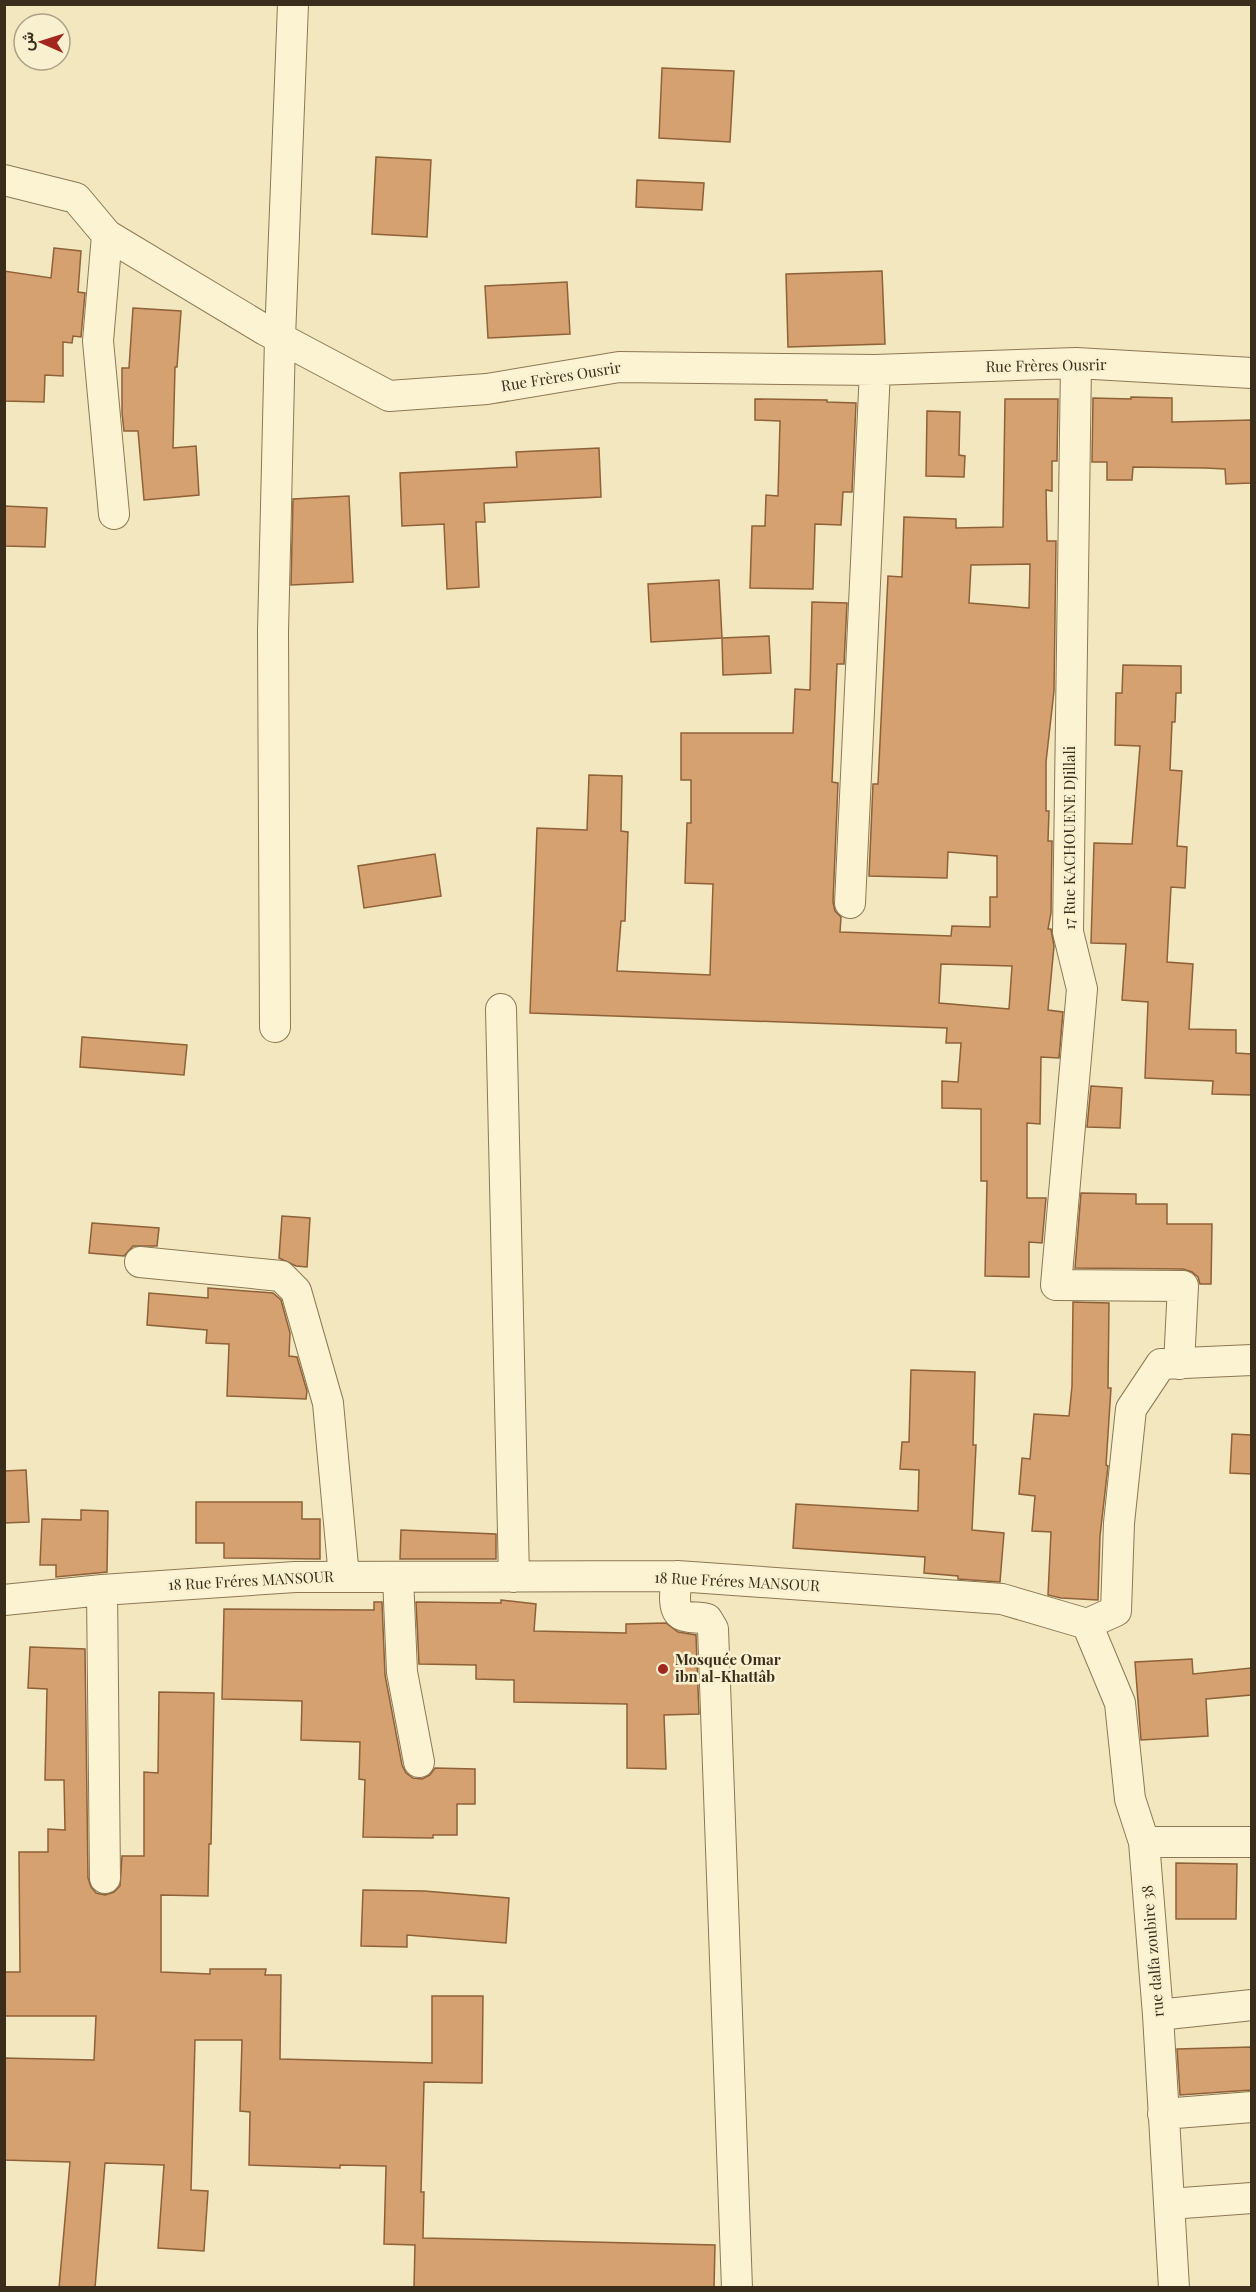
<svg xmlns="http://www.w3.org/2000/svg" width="1256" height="2292" font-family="'Playfair Display',Vazirmatn,serif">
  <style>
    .building { fill: #d5a170; stroke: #8e6138; stroke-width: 1.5; fill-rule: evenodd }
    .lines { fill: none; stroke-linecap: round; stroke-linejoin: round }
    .minor-casing { stroke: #8d7755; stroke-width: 32 }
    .minor { stroke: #fcf3d2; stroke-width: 30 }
    .poi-dot { fill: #a2271f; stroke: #f9f0cf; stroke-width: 2 }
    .labels { text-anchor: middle; stroke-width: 5; stroke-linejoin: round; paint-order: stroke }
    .street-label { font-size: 15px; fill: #3b2d1b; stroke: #f9f0cf }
    .poi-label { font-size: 15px; font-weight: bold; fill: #3b2d1b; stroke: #f9f0cf; text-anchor: start }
  </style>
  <rect width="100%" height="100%" fill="#f2e7be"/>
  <path class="building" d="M 662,68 L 734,71 L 730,142 L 659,138 Z
    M 376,157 L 431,160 L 427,237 L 372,234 Z
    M 637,180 L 704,183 L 702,210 L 636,207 Z
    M 54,248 L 81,251 L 78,292 L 85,293 L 81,337 L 73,336 L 72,343 L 63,342 L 63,376 L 45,375 L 44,402 L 4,401 L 4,271 L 51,278 Z
    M 882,271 L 885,344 L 788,347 L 786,274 Z
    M 567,282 L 570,334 L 488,338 L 485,286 Z
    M 133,308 L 181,311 L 177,367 L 175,367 L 173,448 L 196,446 L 199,495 L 144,500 L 138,431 L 124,431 L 122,413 L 122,368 L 129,368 Z
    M 1131,397 L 1172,398 L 1172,422 L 1251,420 L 1251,483 L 1226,484 L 1225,469 L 1206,468 L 1133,467 L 1132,480 L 1107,480 L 1107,462 L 1092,462 L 1093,398 L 1131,399 Z
    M 755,399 L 827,400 L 827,402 L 856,403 L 852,492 L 843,492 L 841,525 L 815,524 L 813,589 L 750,588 L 752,526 L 765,526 L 766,495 L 778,496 L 780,421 L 755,420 Z
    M 1005,399 L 1058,399 L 1057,461 L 1052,461 L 1052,491 L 1046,490 L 1047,541 L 1056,541 L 1054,691 L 1046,762 L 1046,811 L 1049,811 L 1048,841 L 1052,841 L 1051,913 L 1048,929 L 1051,929 L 1054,946 L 1048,1010 L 1063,1012 L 1059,1058 L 1041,1057 L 1040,1124 L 1027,1123 L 1027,1198 L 1046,1198 L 1042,1243 L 1029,1242 L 1029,1277 L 985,1276 L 987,1181 L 981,1181 L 981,1109 L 942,1108 L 942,1081 L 958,1082 L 961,1043 L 946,1043 L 947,1028 L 530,1013 L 537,828 L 587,830 L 589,775 L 622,776 L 621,831 L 628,832 L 625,921 L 621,921 L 617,971 L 710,975 L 713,884 L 685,883 L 687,823 L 691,823 L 691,780 L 681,780 L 681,733 L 793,733 L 795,689 L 810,690 L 812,602 L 847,603 L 844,664 L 837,664 L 832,782 L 838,783 L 833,902 L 835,911 L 841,917 L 840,932 L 951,936 L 952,926 L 990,927 L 990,897 L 997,897 L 997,856 L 948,852 L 947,878 L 869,876 L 873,784 L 878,784 L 888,576 L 902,577 L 904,517 L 956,519 L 956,528 L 1003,527 ZM 1030,564 L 1029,608 L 969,603 L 971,565 ZM 941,964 L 1012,966 L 1009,1009 L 939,1003 Z
    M 927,411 L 960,412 L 959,455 L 965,456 L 964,477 L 926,476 Z
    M 599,448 L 601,497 L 484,503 L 485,522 L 476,522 L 479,587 L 447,589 L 444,524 L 402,526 L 400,473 L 517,467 L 516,452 Z
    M 349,496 L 353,582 L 291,585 L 293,499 Z
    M 4,506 L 47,508 L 45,547 L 4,546 Z
    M 719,580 L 722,638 L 651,642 L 648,584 Z
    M 769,636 L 771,673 L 723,675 L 722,638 Z
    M 1123,665 L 1181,666 L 1181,693 L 1176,693 L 1175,722 L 1172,722 L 1170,770 L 1182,771 L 1177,846 L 1187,847 L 1185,888 L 1171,887 L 1167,962 L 1193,964 L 1189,1029 L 1236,1030 L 1236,1053 L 1251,1054 L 1251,1095 L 1212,1094 L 1213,1081 L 1145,1078 L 1148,1002 L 1122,1000 L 1126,944 L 1091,943 L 1094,843 L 1132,844 L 1140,746 L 1115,745 L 1116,693 L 1122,693 Z
    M 435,854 L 441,896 L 364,908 L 358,866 Z
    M 82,1037 L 187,1045 L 184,1075 L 80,1067 Z
    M 1091,1086 L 1122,1088 L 1120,1128 L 1087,1127 Z
    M 1081,1193 L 1136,1194 L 1136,1204 L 1167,1204 L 1167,1224 L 1212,1224 L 1211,1284 L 1200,1284 L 1198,1277 L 1192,1272 L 1183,1269 L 1075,1268 Z
    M 282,1216 L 310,1218 L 307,1267 L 296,1266 L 279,1258 Z
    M 92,1223 L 159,1228 L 157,1246 L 133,1246 L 124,1256 L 89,1253 Z
    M 208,1288 L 273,1293 L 281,1300 L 290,1333 L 289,1356 L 297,1357 L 307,1391 L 306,1399 L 227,1396 L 229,1344 L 206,1343 L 207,1330 L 147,1325 L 149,1293 L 208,1298 Z
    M 1073,1302 L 1109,1303 L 1108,1388 L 1111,1388 L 1106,1465 L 1108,1466 L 1100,1536 L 1098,1600 L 1061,1598 L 1048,1595 L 1051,1532 L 1032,1531 L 1035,1496 L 1019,1494 L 1022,1458 L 1030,1459 L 1034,1414 L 1069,1416 L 1072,1386 Z
    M 911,1370 L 975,1372 L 973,1445 L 976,1445 L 972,1530 L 1004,1533 L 1000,1582 L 958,1579 L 958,1576 L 924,1573 L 925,1557 L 793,1548 L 796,1504 L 918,1511 L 919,1470 L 900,1469 L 902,1442 L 909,1442 Z
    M 1232,1434 L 1251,1435 L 1251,1474 L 1230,1473 Z
    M 26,1470 L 29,1522 L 4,1523 L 4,1471 Z
    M 196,1502 L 302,1502 L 302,1519 L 320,1519 L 320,1559 L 224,1558 L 224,1543 L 196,1543 Z
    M 81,1510 L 108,1511 L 107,1572 L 56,1577 L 56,1565 L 40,1565 L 42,1519 L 81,1520 Z
    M 401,1530 L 496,1534 L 496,1559 L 400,1559 Z
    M 501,1600 L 536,1604 L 534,1631 L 626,1633 L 626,1624 L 666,1623 L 678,1632 L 696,1635 L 699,1714 L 664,1715 L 666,1769 L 627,1768 L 627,1704 L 514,1702 L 514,1680 L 476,1679 L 476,1665 L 419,1664 L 416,1602 L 501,1603 Z
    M 374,1602 L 382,1602 L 385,1675 L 402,1765 L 406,1773 L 413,1778 L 422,1779 L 430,1775 L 435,1768 L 475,1769 L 475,1804 L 457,1804 L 457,1835 L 433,1835 L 433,1838 L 363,1837 L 365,1780 L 359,1779 L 360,1742 L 301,1740 L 302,1701 L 222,1699 L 224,1609 L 374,1610 Z
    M 30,1647 L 85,1649 L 88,1878 L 91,1887 L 96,1893 L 105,1895 L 114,1892 L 120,1886 L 122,1856 L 144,1856 L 144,1772 L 158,1773 L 159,1692 L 214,1693 L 211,1844 L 209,1844 L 208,1896 L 161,1895 L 161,1972 L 210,1974 L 210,1969 L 266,1969 L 265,1975 L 281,1975 L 280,2059 L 432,2063 L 432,1996 L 483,1996 L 482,2083 L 424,2082 L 421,2192 L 424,2192 L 423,2238 L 715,2245 L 714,2288 L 414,2287 L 415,2245 L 384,2244 L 386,2166 L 340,2165 L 340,2168 L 249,2165 L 250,2112 L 240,2111 L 242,2040 L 195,2040 L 191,2190 L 208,2191 L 204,2251 L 158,2248 L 164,2165 L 105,2163 L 95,2288 L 59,2288 L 70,2162 L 4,2160 L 4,2058 L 94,2060 L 96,2016 L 4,2016 L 4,1972 L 20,1972 L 19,1852 L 48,1852 L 48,1829 L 65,1830 L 64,1780 L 45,1780 L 47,1689 L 28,1688 Z
    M 1192,1659 L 1193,1674 L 1251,1668 L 1251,1695 L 1206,1699 L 1208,1736 L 1141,1740 L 1135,1662 Z
    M 1176,1863 L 1237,1864 L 1236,1919 L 1176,1919 Z
    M 363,1890 L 424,1891 L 509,1898 L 506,1943 L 407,1935 L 407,1947 L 361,1946 Z
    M 1251,2047 L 1251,2090 L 1180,2095 L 1177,2049 Z"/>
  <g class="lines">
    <defs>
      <path id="minor" d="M 4,180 L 76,198 L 107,235 L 265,330 L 389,396 L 487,389 L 619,367 L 875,370 L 1076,363 L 1252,373
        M 107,235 L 98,341 L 114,514
        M 1076,363 L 1068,932 L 1082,989 L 1056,1285 L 1183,1286 L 1179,1364
        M 850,903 L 875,370
        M 501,1009 L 514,1577
        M 275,1027 L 273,632 L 280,338 L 293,4
        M 140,1262 L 281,1276 L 296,1291 L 328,1403 L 344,1577
        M 677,1576 C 676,1586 671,1610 682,1615 C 689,1619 699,1616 707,1619 L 713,1629 L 737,2288
        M 398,1577 L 402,1672 L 419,1762
        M 102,1590 L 105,1878
        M 4,1600 L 102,1590 L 295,1577 L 677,1576 L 1002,1599 L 1087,1624 L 1116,1611 L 1119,1523 L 1131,1409 L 1161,1364 L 1252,1360
        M 1087,1624 L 1120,1703 L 1130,1799 L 1144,1842 L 1158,2015 L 1174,2288
        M 1144,1842 L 1252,1842
        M 1158,2015 L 1252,2005
        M 1163,2114 L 1252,2107
        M 1169,2204 L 1252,2198"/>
    </defs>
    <use href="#minor" class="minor-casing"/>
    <use href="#minor" class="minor"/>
  </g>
  <circle class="poi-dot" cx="663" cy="1669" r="6"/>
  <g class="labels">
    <g class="street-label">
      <text transform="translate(1046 366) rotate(-1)" y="5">Rue Frères Ousrir</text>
      <text transform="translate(561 377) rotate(-9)" y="5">Rue Frères Ousrir</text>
      <text transform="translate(1070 838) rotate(-90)" y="5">17 Rue KACHOUENE DJillali</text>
      <text transform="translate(251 1581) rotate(-3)" y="5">18 Rue Fréres MANSOUR</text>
      <text transform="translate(737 1582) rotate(3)" y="5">18 Rue Fréres MANSOUR</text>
      <text transform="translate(1153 1951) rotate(-95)" y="5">rue dalfa zoubire 38</text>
    </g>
    <g class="poi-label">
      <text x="675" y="1665">Mosquée Omar<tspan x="675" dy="17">ibn al-Khattâb</tspan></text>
    </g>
  </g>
  <rect width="1256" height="2292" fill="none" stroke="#3b2d1b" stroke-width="12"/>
  <g transform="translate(42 42) rotate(273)"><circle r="28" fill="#f9f0cf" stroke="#ada287" stroke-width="1.5"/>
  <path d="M0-4.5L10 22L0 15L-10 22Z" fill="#a2271f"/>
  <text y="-9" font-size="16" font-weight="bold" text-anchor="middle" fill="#3b2d1b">ش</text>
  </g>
</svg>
